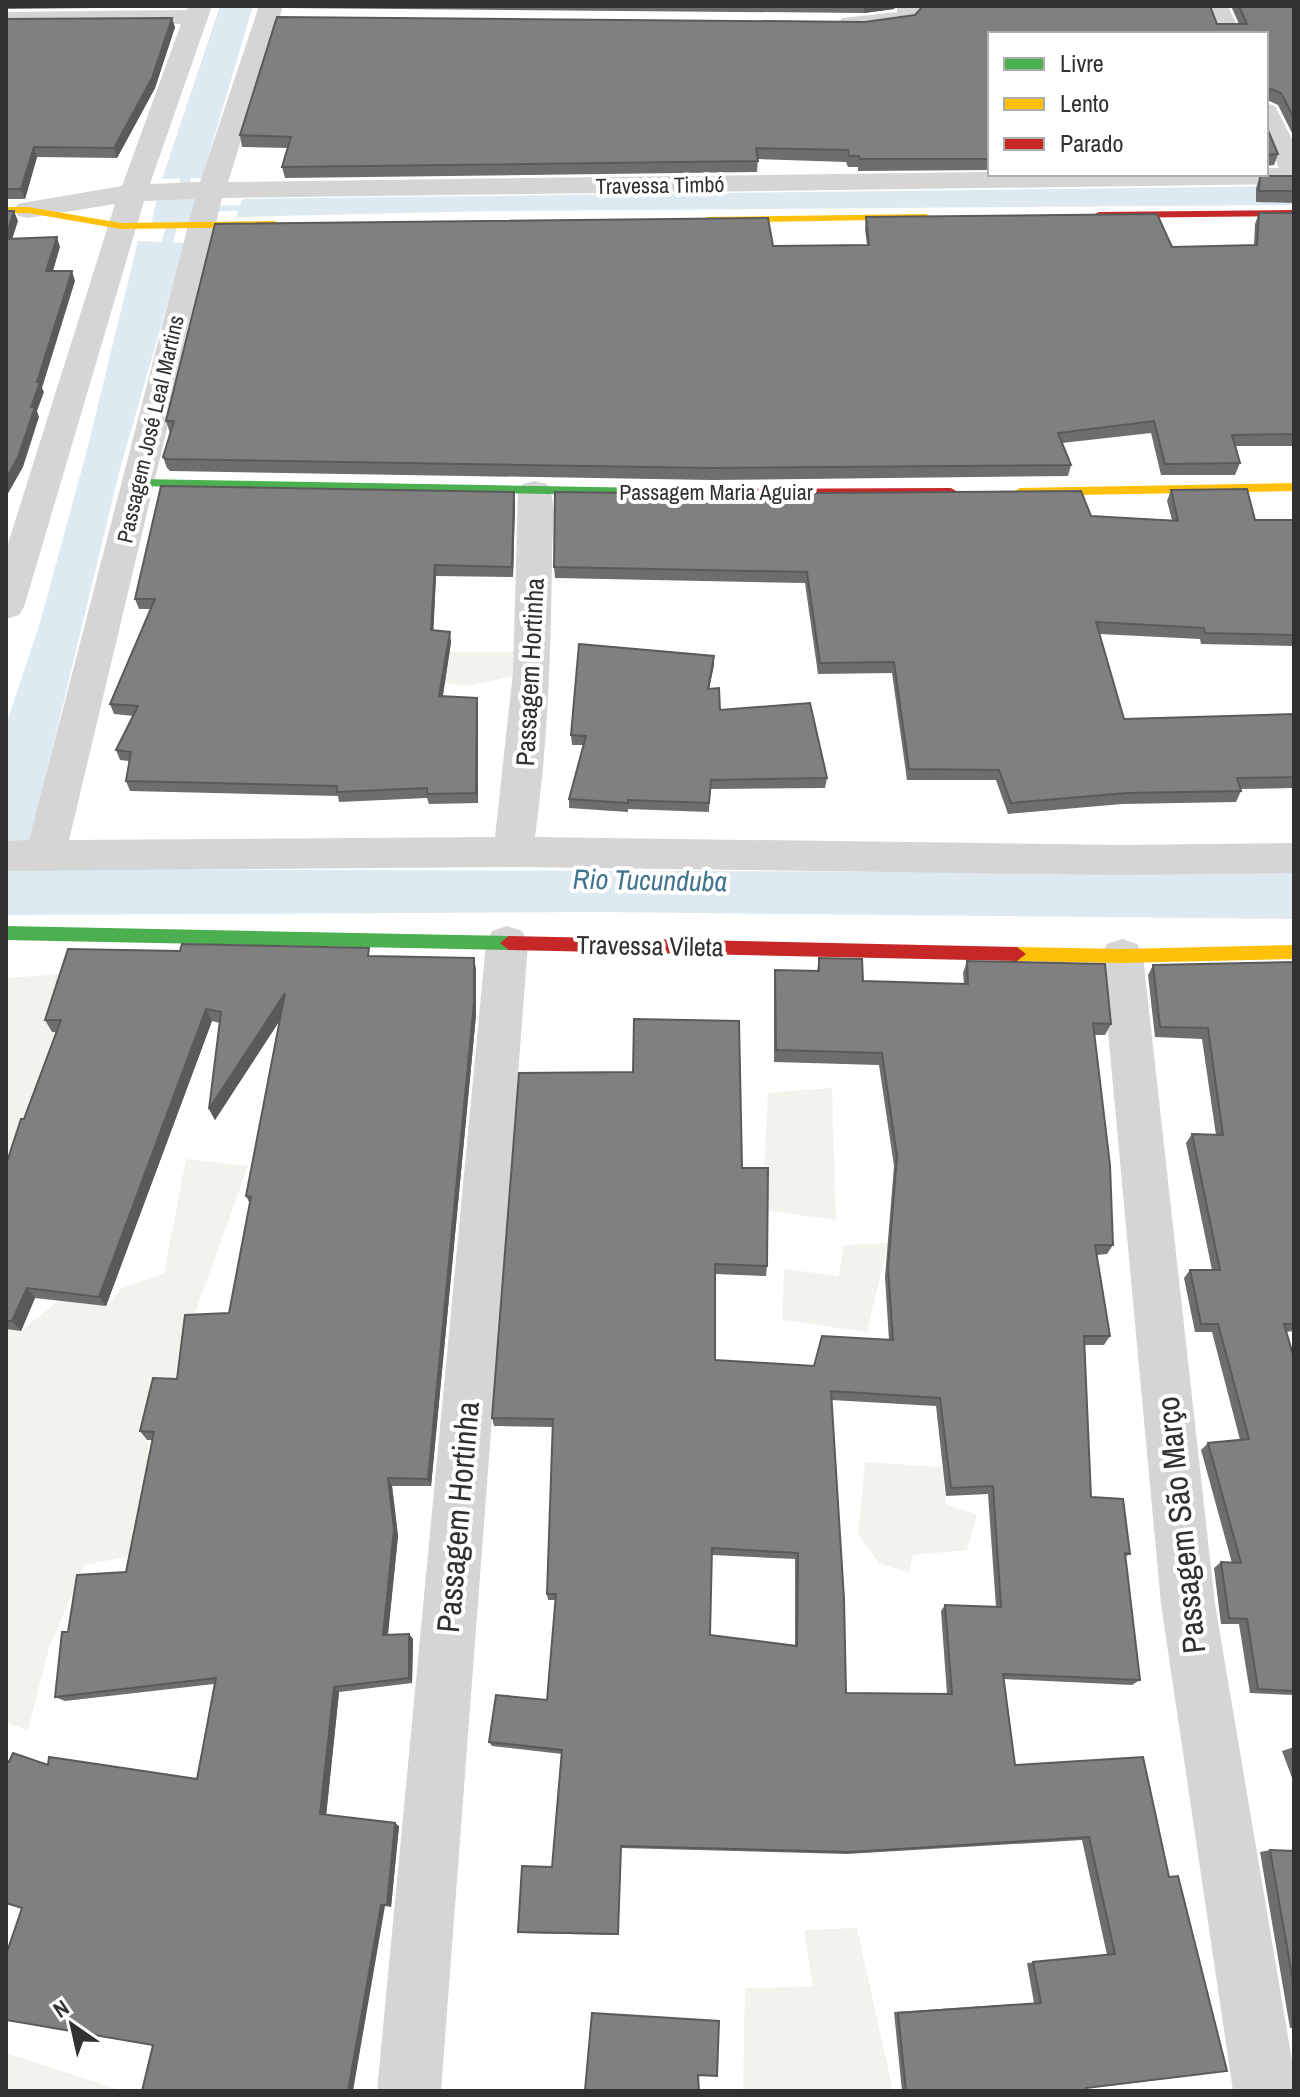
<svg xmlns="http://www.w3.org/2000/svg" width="1300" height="2097" font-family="'Archivo Narrow',sans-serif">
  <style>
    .green { fill: #f1f3ed }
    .water { fill: #ddeaf1 }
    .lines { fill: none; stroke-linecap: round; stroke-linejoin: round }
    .stream { fill: #ddeaf1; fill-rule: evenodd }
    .street { fill: #d5d5d5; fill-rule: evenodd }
    .fast { fill: #4caf50; fill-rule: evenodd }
    .slow { fill: #ffc107; fill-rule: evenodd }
    .jam { fill: #c62828; fill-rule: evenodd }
    .wall { fill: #6e6e6e; fill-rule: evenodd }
    .shaded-wall { fill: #5a5a5a }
    .building { fill: #808080; stroke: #5a5a5a; stroke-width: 2; fill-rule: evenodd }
    .labels { text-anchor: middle; stroke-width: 8; stroke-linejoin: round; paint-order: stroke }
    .far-street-label { font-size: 22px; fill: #313131; stroke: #fff }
    .street-label { font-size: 26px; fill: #313131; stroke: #fff }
    .water-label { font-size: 28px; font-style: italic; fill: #43758f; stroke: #fff }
    .near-street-label { font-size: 32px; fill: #313131; stroke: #fff }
  </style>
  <rect width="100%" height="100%" fill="#fff"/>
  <path class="green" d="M 379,651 L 520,652 L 521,674 L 469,686 L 379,674 Z
    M 62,974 L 64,1042 L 26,1139 L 6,1153 L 6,986 L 9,978 Z
    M 832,1088 L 836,1220 L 762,1210 L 768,1093 Z
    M 186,1159 L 248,1166 L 191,1324 L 186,1373 L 160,1387 L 147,1439 L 151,1490 L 138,1555 L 84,1565 L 49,1648 L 28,1730 L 6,1723 L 6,1329 L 21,1331 L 75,1287 L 106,1306 L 122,1288 L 164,1274 Z
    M 888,1243 L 867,1332 L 782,1320 L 784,1269 L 839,1276 L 844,1245 Z
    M 865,1462 L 942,1467 L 946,1504 L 977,1515 L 967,1550 L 913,1555 L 909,1573 L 879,1563 L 858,1534 Z
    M 857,1928 L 893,2091 L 743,2091 L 745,1988 L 813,1987 L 804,1930 Z
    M 6,2053 L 123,2091 L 6,2091 Z"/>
  <path class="water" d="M 220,6 L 253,6 L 202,178 L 162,179 Z
    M 1294,186 L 1294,205 L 494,211 L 236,217 L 242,199 Z
    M 199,198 L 192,223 L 151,224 L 157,199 Z
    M 138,241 L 185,243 L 120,469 L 30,841 L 6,842 L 6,725 L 40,623 L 87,450 Z
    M 6,869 L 1294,873 L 1294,919 L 600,912 L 6,915 Z"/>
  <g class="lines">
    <path class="stream" d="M 192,154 L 197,157 L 167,263 L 157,265 L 155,263 L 187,157 Z
      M 260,205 L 264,206 L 264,210 L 198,212 L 192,209 L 198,206 Z"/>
    <path class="street" d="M 188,6 L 212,6 L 150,184 L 200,182 L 259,6 L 283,6 L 228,182 L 990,172 L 1266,174 L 1266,168 L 1279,168 L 1266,139 L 1266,103 L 1275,106 L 1294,143 L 1294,184 L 222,198 L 69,840 L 495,837 L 513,672 L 518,491 L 523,484 L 535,481 L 547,484 C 558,501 552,535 552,556 C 551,650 548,744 535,837 L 1121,845 L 1294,843 L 1294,873 L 1121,875 L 513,867 L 6,871 L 6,841 L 29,840 L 195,199 L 144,201 L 24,607 L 19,615 L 6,619 L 6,550 L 115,204 L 28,218 L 18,216 L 14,210 L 18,204 L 28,202 L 122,186 L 181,24 L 6,26 L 6,12 L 187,10 Z
      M 897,6 L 921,6 C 921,18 916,22 905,25 L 850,30 L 842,28 L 838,23 L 842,18 L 897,12 Z
      M 1204,6 L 1228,6 L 1241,34 L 1217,34 Z
      M 507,926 L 522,931 L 528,943 L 441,2091 L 377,2091 L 486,943 L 492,931 Z
      M 1122,939 L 1137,944 L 1143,956 L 1215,1604 L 1294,2072 L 1294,2091 L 1233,2091 L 1161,1604 L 1101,956 L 1107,944 Z"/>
    <path class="fast" d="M 138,479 L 706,489 L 713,493 L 706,497 L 133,486 L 133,480 Z
      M 6,926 L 509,936 L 518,943 L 509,950 L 6,940 Z"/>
    <path class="slow" d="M 6,207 L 28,207 L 121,223 L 274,221 L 280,224 L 274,227 L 121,229 L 28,213 L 6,213 Z
      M 926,214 L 932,217 L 930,219 L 707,223 L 701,220 L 707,217 Z
      M 1294,483 L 1294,491 L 1020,496 L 1013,492 L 1020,488 Z
      M 1294,945 L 1294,959 L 1122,963 L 1017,961 L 1008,954 L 1017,947 L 1122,949 Z"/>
    <path class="jam" d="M 1294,210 L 1294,216 L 1099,218 L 1093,215 L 1099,212 Z
      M 951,488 L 958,492 L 956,495 L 706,497 L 699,493 L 706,489 Z
      M 509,936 L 1017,947 L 1026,954 L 1017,961 L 509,950 L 500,943 Z"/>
  </g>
  <path class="wall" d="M 6,6 L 185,6 L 185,7 L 6,9 Z
    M 285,6 L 896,6 L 894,9 L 864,13 L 285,8 Z
    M 922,6 L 1210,6 L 1217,24 L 1239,24 L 1231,6 L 1294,6 L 1294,137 L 1278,105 L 1267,100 L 1267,128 L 1278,154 L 1274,165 L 1266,166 L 1266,34 L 990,34 L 990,170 L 858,171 L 858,167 L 848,167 L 846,162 L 758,159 L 757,172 L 285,178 L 282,167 L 288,148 L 242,147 L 240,135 L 865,22 L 915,15 Z
    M 6,19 L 175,27 L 155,88 L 117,158 L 37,157 L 25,199 L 6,199 Z
    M 1260,176 L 1294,176 L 1294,203 L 1256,202 L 1256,188 Z
    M 1259,213 L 1294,213 L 1294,446 L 1236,446 L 1240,463 L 1235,475 L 1161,475 L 1151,433 L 1062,443 L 1071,465 L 1068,476 L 712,480 L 170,471 L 167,468 L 163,457 L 170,433 L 166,421 L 773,246 L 867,245 L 865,229 L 866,217 L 1172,247 L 1254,245 L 1255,224 Z
    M 1171,490 L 1255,520 L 1294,520 L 1294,646 L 1201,644 L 1200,639 L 1099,634 L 1124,719 L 1294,714 L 1294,788 L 1240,789 L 1241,791 L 1236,802 L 1122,804 L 1008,814 L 996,780 L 907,780 L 892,673 L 818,674 L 805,583 L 555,578 L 554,567 L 1091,516 L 1172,520 L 1167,501 Z
    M 514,492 L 515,503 L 513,577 L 436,576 L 433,630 L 451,642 L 443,696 L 478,708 L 478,803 L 429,804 L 427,798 L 339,802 L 338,796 L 130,791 L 126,781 L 129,761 L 120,760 L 116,750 L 134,716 L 114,714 L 110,704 L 151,609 L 139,609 L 135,599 Z
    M 714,665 L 709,689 L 720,710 L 827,778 L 825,788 L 710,789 L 709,812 L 628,809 L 628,812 L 569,808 L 569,799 L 584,745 L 572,745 L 571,735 Z
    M 371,956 L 474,958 L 476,970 L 476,1015 L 431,1486 L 392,1486 L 398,1536 L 388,1635 L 409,1634 L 413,1639 L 412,1683 L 339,1692 L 326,1815 L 399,1826 L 391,1907 L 385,1906 L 153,2045 L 22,1908 L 48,1765 L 197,1779 L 214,1684 L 65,1701 L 55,1697 L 68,1632 L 126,1572 L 153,1440 L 147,1440 L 140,1431 L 177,1379 L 229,1313 L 250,1204 L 246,1196 L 280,1019 L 215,1120 L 209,1109 L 220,1023 L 212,1021 L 106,1306 L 35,1298 L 21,1331 L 6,1329 L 6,1165 L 56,1032 L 52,1032 L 45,1020 Z
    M 819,958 L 863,981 L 964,984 L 963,973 L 967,961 L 1111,1024 L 1105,1035 L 1094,1035 L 1113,1245 L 1107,1254 L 1097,1255 L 1110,1336 L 1104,1345 L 1084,1345 L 1091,1497 L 1130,1554 L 1125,1557 L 1140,1680 L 1132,1685 L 1004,1679 L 1015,1765 L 1169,1877 L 1086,2088 L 1087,2091 L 902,2091 L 894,2012 L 1034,2003 L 1027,1963 L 1107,1955 L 1082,1840 L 847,1854 L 621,1848 L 618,1935 L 520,1933 L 518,1932 L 552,1867 L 562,1754 L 492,1746 L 489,1742 L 547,1700 L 555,1600 L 548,1600 L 547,1594 L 553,1427 L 494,1426 L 492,1418 L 742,1168 L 767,1266 L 766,1276 L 715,1274 L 715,1360 L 814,1366 L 889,1340 L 885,1277 L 894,1166 L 879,1065 L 774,1062 L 774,982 L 775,970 L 817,971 ZM 831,1400 L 936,1406 L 946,1496 L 988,1494 L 996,1607 L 945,1605 L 941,1611 L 947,1694 L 846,1693 ZM 712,1555 L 795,1559 L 795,1646 L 710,1635 Z
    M 1294,962 L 1294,1331 L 1286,1332 L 1294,1358 L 1294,1695 L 1250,1693 L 1239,1624 L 1221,1624 L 1214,1568 L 1221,1562 L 1232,1563 L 1201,1450 L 1208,1443 L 1240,1440 L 1212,1332 L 1195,1332 L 1184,1278 L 1190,1270 L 1212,1270 L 1186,1143 L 1192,1134 L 1216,1135 L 1202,1039 L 1155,1037 L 1148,975 L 1153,965 Z
    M 1294,1747 L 1294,1783 L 1282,1751 Z
    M 1270,1850 L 1294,1851 L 1294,2028 L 1290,2028 L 1260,1852 Z
    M 698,2075 L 699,2091 L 522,2091 L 586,2089 Z"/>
  <path class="shaded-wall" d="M 865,6 L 896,6 L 894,9 L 864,13 Z
    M 172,18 L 175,27 L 155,88 L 117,158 L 114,148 Z
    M 34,147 L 37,157 L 25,199 L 21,189 Z
    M 14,211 L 18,221 L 9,249 L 6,237 Z
    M 57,237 L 60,247 L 50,281 L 46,271 Z
    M 72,271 L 75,281 L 42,388 L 44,392 L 37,411 L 39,417 L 23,467 L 6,497 L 6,479 L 31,407 L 37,382 Z
    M 514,492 L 515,503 L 513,577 L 512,567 Z
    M 435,565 L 436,576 L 433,640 L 431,630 Z
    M 450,632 L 451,642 L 441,706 L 439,696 Z
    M 714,656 L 714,665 L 707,698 L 708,689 Z
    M 477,698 L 478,708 L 478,803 L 476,793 Z
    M 474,958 L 476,970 L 476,1015 L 431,1486 L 428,1479 Z
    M 285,993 L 290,1005 L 215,1120 L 209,1109 Z
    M 206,1009 L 212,1021 L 106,1306 L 99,1297 Z
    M 27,1288 L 35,1298 L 21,1331 L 12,1321 Z
    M 388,1478 L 392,1486 L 398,1536 L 387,1641 L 383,1635 Z
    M 409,1634 L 413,1639 L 412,1683 L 409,1678 Z
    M 334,1687 L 339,1692 L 326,1817 L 320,1814 Z
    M 395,1823 L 399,1826 L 391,1907 L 387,1905 Z
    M 381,1905 L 385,1906 L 353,2091 L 348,2091 Z"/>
  <path class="building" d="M 923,6 L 1210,6 L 1217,24 L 1247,24 L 1239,6 L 1294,6 L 1294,118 L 1281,93 L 1271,89 L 1267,92 L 1267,128 L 1278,154 L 1268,155 L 1266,160 L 1266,34 L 990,34 L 990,159 L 860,159 L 859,156 L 849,156 L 848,150 L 756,148 L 758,161 L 282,167 L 291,137 L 240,135 L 277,17 L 865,22 L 915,15 Z
    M 172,18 L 152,78 L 114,148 L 34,147 L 21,189 L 6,189 L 6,19 Z
    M 1260,176 L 1294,176 L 1294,191 L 1259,191 Z
    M 6,211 L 14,211 L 6,237 Z
    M 1259,213 L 1294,213 L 1294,434 L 1232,435 L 1240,463 L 1165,464 L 1154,421 L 1058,433 L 1071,465 L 712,468 L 166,459 L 163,457 L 174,421 L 166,421 L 215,224 L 768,218 L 773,246 L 869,245 L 866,217 L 1157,214 L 1172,247 L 1257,245 Z
    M 57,237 L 46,271 L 72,271 L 37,382 L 40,382 L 31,407 L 35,407 L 18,457 L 6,479 L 6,239 Z
    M 161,486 L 514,492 L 512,567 L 435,565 L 431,630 L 450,632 L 439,696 L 477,698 L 476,793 L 427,794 L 427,788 L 337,792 L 337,786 L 126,781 L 131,752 L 116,750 L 138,706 L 110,704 L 155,599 L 135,599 Z
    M 1247,489 L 1255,520 L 1294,520 L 1294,635 L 1205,633 L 1204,628 L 1096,622 L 1124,719 L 1294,714 L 1294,777 L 1237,778 L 1241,791 L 1126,793 L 1011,803 L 999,770 L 909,769 L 894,662 L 820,663 L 807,572 L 554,567 L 555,492 L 713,494 L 1081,491 L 1091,516 L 1178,521 L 1171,490 Z
    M 579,644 L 714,656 L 708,689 L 719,688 L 720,710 L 810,703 L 827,778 L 711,780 L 709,803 L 628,800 L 628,803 L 569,799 L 586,736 L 571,735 Z
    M 182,944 L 369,948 L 368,956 L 474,958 L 474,1003 L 428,1479 L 388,1478 L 394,1529 L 383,1635 L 409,1634 L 409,1678 L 334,1687 L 320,1814 L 395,1823 L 387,1905 L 381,1905 L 348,2091 L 142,2091 L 153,2045 L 6,2020 L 6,1955 L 22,1908 L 6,1903 L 6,1761 L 9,1762 L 13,1753 L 48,1765 L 49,1757 L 197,1779 L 216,1678 L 55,1697 L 62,1632 L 68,1632 L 77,1575 L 126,1572 L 154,1432 L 140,1431 L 153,1378 L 177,1379 L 185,1315 L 229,1313 L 251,1197 L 246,1196 L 285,993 L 209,1109 L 221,1012 L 206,1009 L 99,1297 L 27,1288 L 12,1321 L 6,1321 L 6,1165 L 21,1119 L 24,1119 L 61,1020 L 45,1020 L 68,949 L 180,951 Z
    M 819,958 L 862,959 L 863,981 L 968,984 L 967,961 L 1105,964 L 1111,1024 L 1093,1023 L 1110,1165 L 1113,1245 L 1095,1245 L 1110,1336 L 1084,1336 L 1091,1497 L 1123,1499 L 1130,1554 L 1125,1553 L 1140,1680 L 1003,1674 L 1015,1765 L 1143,1757 L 1169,1877 L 1178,1876 L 1227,2071 L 1086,2088 L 1087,2091 L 906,2091 L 898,2013 L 1041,2003 L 1033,1962 L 1115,1954 L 1089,1837 L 850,1852 L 621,1846 L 618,1934 L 518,1932 L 522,1866 L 552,1867 L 562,1750 L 489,1742 L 496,1695 L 547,1700 L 556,1594 L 547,1594 L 553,1419 L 492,1418 L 519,1073 L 633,1072 L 634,1019 L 739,1021 L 742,1168 L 768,1168 L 767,1266 L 715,1264 L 715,1360 L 814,1366 L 822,1336 L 893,1340 L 888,1268 L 897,1156 L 882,1053 L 776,1050 L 775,970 L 819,971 ZM 831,1391 L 940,1398 L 951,1488 L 993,1486 L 1001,1607 L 945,1605 L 952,1694 L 846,1693 L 844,1599 ZM 712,1548 L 798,1553 L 797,1646 L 710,1635 Z
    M 1294,962 L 1294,1324 L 1284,1324 L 1294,1358 L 1294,1691 L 1258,1689 L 1247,1619 L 1229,1618 L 1221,1562 L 1241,1563 L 1208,1443 L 1249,1439 L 1218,1324 L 1201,1324 L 1190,1270 L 1220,1270 L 1192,1134 L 1223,1135 L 1208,1028 L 1160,1027 L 1153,965 Z
    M 1270,1850 L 1294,1851 L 1294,1987 Z
    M 592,2013 L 719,2021 L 717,2076 L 698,2075 L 699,2091 L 567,2091 L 585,2090 Z"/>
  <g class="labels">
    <g class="far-street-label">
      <text transform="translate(660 185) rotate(-1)" y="8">Travessa Timbó</text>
      <text transform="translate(150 429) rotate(-77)" y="8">Passagem José Leal Martins</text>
      <text x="716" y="500">Passagem Maria Aguiar</text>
    </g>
    <g class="street-label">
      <text transform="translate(530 672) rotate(-87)" y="9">Passagem Hortinha</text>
      <text transform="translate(650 946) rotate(1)" y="9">Travessa Vileta</text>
    </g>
    <g class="water-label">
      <text transform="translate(650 880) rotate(1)" y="10">Rio Tucunduba</text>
    </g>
    <g class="near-street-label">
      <text transform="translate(458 1517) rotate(-85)" y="11">Passagem Hortinha</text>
      <text transform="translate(1181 1525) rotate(-96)" y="11">Passagem São Março</text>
    </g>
  </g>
  <rect width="1300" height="2097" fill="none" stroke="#313131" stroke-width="16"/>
  <rect x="988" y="32" width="280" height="144" fill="#ffffff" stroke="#adadad" stroke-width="2"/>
  <rect x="1004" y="58" width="40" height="12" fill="#4caf50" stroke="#adadad" stroke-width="2"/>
  <text x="1060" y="72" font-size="24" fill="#313131">Livre</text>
  <rect x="1004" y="98" width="40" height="12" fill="#ffc107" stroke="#adadad" stroke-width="2"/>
  <text x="1060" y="112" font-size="24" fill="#313131">Lento</text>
  <rect x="1004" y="138" width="40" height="12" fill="#c62828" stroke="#adadad" stroke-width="2"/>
  <text x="1060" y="152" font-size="24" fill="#313131">Parado</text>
  <g transform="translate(72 2025) rotate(326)" stroke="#ffffff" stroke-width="6" paint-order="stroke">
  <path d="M0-6L14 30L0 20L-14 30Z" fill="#313131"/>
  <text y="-12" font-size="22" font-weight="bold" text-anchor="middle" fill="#313131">N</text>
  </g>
</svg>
